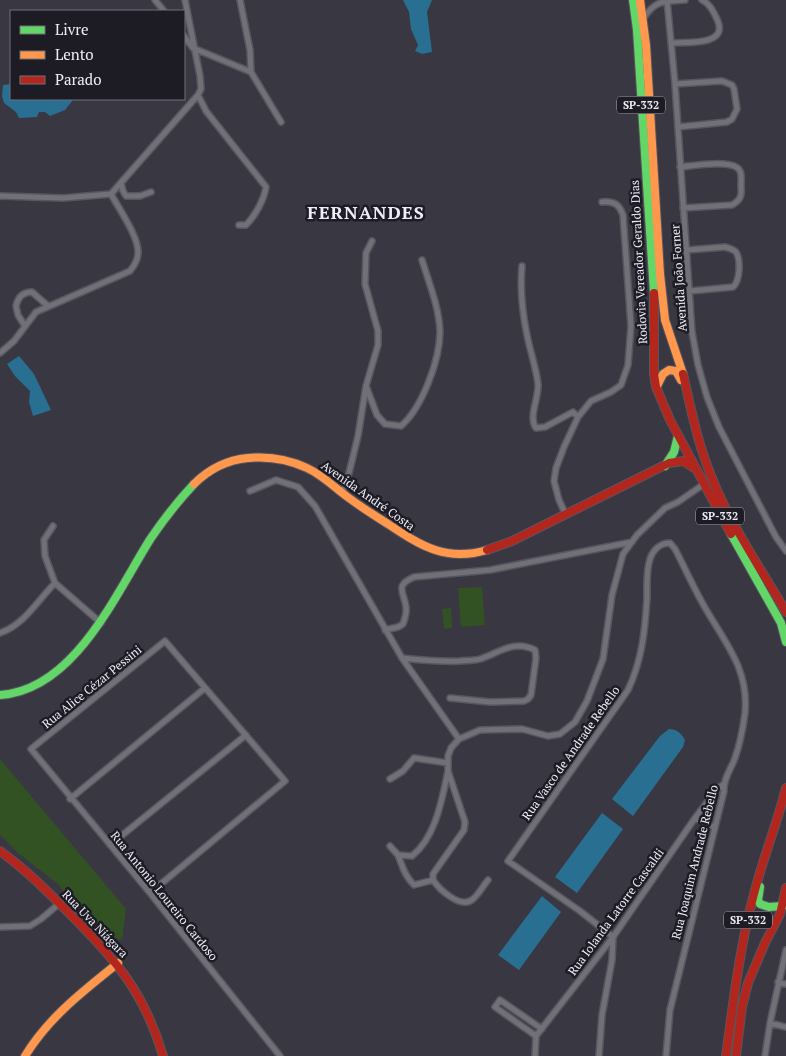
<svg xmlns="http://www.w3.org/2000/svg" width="786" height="1056" font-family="'PT Serif',serif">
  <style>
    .green { fill: #325224 }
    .water { fill: #296f92 }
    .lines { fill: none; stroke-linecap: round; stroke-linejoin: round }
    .street-casing { stroke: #57555e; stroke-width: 8 }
    .fast-casing { stroke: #57555e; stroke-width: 10 }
    .slow-casing { stroke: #57555e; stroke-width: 10 }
    .jam-casing { stroke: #57555e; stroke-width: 10 }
    .street { stroke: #717077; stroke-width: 5 }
    .fast { stroke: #63d668; stroke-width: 8 }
    .slow { stroke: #ff974d; stroke-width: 8 }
    .jam { stroke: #b3261e; stroke-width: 8 }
    .labels { text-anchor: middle; stroke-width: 5; stroke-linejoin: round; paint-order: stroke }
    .shield { fill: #1d1c24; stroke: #b0aeb9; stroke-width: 1 }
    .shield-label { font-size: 11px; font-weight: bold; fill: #efedf9 }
    .street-label { font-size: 12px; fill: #efedf9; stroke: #1d1c24 }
    .district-label { font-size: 18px; font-weight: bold; letter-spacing: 1px; fill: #efedf9; stroke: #1d1c24 }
  </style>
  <rect width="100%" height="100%" fill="#393741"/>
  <path class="green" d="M 482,587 L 485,625 L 461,627 L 458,588 Z
    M 451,608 L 452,628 L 444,629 L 442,609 Z
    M 0,759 L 126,909 L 122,940 L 93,932 L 58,884 L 18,853 L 0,835 Z"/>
  <path class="water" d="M 403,0 L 432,0 L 427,12 L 432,52 L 422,54 L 415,51 L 418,45 L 411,29 L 409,12 Z
    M 11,84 L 11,99 L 72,99 L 73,100 L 65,110 L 50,116 L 45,112 L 39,112 L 37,117 L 19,118 L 16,112 L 4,103 L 2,96 L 3,85 Z
    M 19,356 L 34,374 L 51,410 L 33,416 L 29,402 L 30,391 L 15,376 L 7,364 Z
    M 669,729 C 677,729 681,733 685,740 L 683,747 L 633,816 L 612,799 L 660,736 Z
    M 602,813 L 623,829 L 577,893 L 555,877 Z
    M 542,896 L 561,912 L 519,970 L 498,955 Z"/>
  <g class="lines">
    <defs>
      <path id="street" d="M 155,0 L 164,11
        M 240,0 L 250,50 L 251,72 L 281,122
        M 667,0 L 675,84 L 692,332 L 698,365 L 707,397 L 719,427 L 776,537 L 786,551
        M 643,19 C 655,0 664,1 685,0
        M 184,36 L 193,48 L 251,72
        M 672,43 C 687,42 730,46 717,19 C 713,11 710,4 702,0
        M 675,84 L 722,81 L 732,85 L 734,89 L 737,109 L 732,119 L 727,122 L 678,127
        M 198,95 L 206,111 L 266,187 C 264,200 255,216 246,225 L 239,225
        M 680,167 C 693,166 734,158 740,171 C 742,175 741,181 741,186 C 742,195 741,200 732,205 L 683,208
        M 121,183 L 123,191 L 126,196 L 140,196 L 151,192
        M 0,196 L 63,198 L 111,194 L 198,95 L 201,89 L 200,76 L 185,0
        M 687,250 L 725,247 C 729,248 733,249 736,252 C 741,260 740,281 733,287 L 690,291
        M 522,266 C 520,289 522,311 527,335 C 530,351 536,367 538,384 C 539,398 528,417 536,428 L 545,427 L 573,412 L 578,417
        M 25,326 L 18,315 L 16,306 C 18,297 23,292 32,292 L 48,306
        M 0,353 L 14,341 L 36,312 L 130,271 C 134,266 138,260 138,253 C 139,237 119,209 111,194
        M 366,386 L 377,415 L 385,424 L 401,426 C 422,408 440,360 440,331 C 439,307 429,283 422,260
        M 250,491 L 276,480 L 298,487 L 315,506 L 402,658 L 459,739
        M 342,493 L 349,473 L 358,436 L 366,386 L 378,345 L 378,331 L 365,284 L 366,253 L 372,241
        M 565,513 L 559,500 L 554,481 L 556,468 L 564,447 L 578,417 L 591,401 L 611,392 L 621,385 L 628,365 L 631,326 L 623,215 C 619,204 614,201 602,202
        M 53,526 L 44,540 L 45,556 L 55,583 L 101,623
        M 385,630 L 398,627 L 403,624 C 405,618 407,613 406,607 C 404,591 394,586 414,577 L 490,570 L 632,542
        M 0,633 C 24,625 38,600 55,583
        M 402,658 C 421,660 440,662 460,661 C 466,660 474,661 480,659 C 499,653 514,639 535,650 L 536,658 L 531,695 L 528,699 L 524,701 L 490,702 L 450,698
        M 390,779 L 403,771 L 414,758 L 448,763
        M 70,799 L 205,688
        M 695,818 L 714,827
        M 110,845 L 246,735
        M 390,846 L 398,855 L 412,856 C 436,837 442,799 448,771
        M 398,855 C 402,865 405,877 414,885 L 433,880
        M 488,880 C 483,886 479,894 473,899 C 461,910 439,889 433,880 L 433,874 L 464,830 L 465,822 L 448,771 L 448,756 L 451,748 L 459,739 L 480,730 L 522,729 L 548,736 L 560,734 L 575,722 L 587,701 L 603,659 L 612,595 L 623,554 L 637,535 L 665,508 L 678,502 L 704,484
        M 150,893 L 285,781 L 165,641 L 31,749 L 150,893 L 280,1056
        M 0,927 L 30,926 L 41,919 L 60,903
        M 613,937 L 580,911 L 508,861 L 628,690 C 642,660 645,631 647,598 C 647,586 646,571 650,559 C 653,550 660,543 670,543 L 675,549 C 686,570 695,591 707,611 C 727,645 749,671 745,713 C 743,728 740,744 735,758 C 731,769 723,779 724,791 L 670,1010 L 666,1056
        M 778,982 L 786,984
        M 770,1023 L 786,1027
        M 536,1036 L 495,1007 L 500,1000 L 542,1029
        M 535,1056 L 536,1036 L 613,937 L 695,818 L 718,788 L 724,784
        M 599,1056 L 602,1015 L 612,960 L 613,938
        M 765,1056 L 770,1023 L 786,950"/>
      <path id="fast" d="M 633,0 L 637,30 L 654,293
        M 665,466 L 674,452 L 678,436
        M 731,534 L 781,623 L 786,642
        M 0,695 C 75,690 116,593 151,538 C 164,519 178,501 194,484
        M 760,887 L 758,900 L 760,904 L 769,907 L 783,906"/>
      <path id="slow" d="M 640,0 L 646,45 L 660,274 L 665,320 L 683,374
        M 657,386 L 663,374 L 669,370 L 676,371 L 681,380
        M 194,484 C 209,469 227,460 248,458 C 268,456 288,459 307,468 C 320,474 330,483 341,492 C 356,504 372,514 388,524 C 421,546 446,562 487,550
        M 25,1056 C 49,1017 83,991 118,963"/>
      <path id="jam" d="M 654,293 L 654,374 L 656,387 L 670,420 L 731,534
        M 683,374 C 691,409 698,445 712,478 C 730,524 761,569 786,612
        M 487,550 L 512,541 L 669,463 L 683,461 L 696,469
        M 0,851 C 25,869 46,890 68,912 C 115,959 144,991 163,1056
        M 726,1056 C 733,1004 740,945 754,894 C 763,858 777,824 786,788
        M 736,1056 L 742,1007 L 748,983 L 765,943 L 780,914 L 786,888"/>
    </defs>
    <use href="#street" class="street-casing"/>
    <use href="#fast" class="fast-casing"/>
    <use href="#slow" class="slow-casing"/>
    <use href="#jam" class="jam-casing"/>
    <use href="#street" class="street"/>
    <use href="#fast" class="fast"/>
    <use href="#slow" class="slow"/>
    <use href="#jam" class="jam"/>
  </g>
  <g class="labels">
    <g class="shield">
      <rect x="617" y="96.5" width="48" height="17" rx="4"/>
      <rect x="696" y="507.5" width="48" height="17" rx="4"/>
      <rect x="724" y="911.5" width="48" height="17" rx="4"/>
    </g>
    <g class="shield-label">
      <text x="641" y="109">SP-332</text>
      <text x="720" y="520">SP-332</text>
      <text x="748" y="924">SP-332</text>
    </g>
    <g class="street-label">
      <text transform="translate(639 262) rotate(-93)" y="4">Rodovia Vereador Geraldo Dias</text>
      <text transform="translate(679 278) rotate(-94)" y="4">Avenida João Forner</text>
      <text transform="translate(368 496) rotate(35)" y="4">Avenida André Costa</text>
      <text transform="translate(92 687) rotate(-39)" y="4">Rua Alice Cézar Pessini</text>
      <text transform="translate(571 753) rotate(-55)" y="4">Rua Vasco de Andrade Rebello</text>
      <text transform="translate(695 862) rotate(-76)" y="4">Rua Joaquim Andrade Rebello</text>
      <text transform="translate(164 896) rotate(51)" y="4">Rua Antonio Loureiro Cardoso</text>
      <text transform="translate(616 912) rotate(-54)" y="4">Rua Iolanda Latorre Cascaldi</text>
      <text transform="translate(95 924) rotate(46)" y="4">Rua Uva Niágara</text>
    </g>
    <g class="district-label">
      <text x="366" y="219">FERNANDES</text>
    </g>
  </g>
  <rect x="10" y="10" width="175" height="90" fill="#1d1c24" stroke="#717079"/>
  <rect x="20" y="26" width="25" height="8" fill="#63d668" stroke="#717079"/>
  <text x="55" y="35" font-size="15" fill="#efedf9">Livre</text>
  <rect x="20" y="51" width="25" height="8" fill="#ff974d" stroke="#717079"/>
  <text x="55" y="60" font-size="15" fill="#efedf9">Lento</text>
  <rect x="20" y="76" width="25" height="8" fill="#b3261e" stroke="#717079"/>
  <text x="55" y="85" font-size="15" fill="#efedf9">Parado</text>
</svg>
